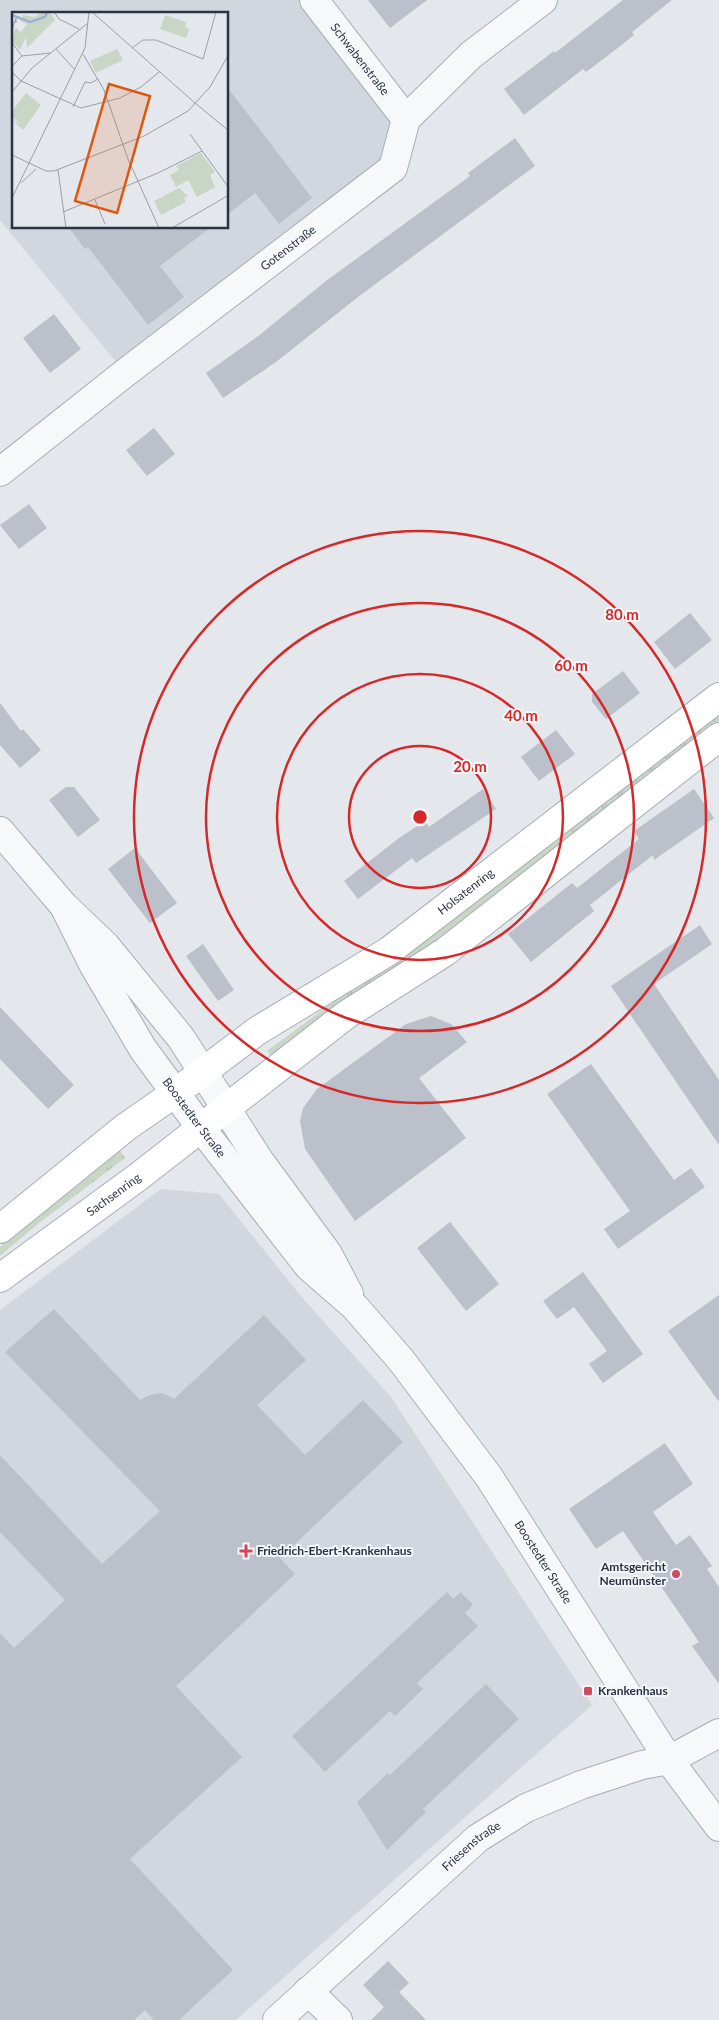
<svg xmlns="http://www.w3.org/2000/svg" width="719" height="2020" font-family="Lato,sans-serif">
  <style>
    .built { fill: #d2d6de; fill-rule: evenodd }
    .grass { fill: url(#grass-tufts) }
    .building { fill: #bbc0ca }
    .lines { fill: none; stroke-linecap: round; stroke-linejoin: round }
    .minor-casing { stroke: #a9aeb7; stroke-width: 30 }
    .tertiary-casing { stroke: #a9aeb7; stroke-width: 30 }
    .secondary-casing { stroke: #a9aeb7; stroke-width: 30 }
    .minor { stroke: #f7f8fa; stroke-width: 28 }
    .tertiary { stroke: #f7f8fa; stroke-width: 28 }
    .secondary { stroke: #fff; stroke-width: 28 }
    .ring { fill: none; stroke: #d62828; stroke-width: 2.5 }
    .poi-dot { fill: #d1495b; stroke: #f4f6f9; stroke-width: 2 }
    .labels { text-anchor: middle; stroke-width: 4; stroke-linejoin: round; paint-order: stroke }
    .street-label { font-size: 12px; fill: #2b3445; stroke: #f4f6f9 }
    .poi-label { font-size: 12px; font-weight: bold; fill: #2b3445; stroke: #f4f6f9; text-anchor: start }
    .inset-river { fill: none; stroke: #9fb4cc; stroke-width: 2.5 }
    .inset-road { fill: none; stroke: #9a9fa9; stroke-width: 1 }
    .view { fill: #df570f; fill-opacity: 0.15; stroke: #df570f; stroke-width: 2.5 }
    .inset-edge { fill: none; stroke: #2b3445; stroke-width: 2.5 }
    .centre { fill: #d62828; stroke: #f4f6f9; stroke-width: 2.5 }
    .ring-label { font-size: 15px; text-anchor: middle; font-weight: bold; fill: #d62828; stroke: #f4f6f9; stroke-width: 4; stroke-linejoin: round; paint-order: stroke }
  </style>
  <defs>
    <pattern id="grass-tufts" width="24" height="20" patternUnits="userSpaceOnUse" patternTransform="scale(1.25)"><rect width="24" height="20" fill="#c9d6c5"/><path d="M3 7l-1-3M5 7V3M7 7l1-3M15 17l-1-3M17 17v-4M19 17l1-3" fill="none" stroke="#adb8ab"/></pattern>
  </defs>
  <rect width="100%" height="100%" fill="#e4e7ec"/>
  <path class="built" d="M 0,0 L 314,0 L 406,119 L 393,168 L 125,373 L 0,220 ZM 14,14 L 228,14 L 228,228 L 14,228 Z
    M 161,1189 L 219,1194 L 300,1295 L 391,1397 L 592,1705 L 236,2020 L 0,2020 L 0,1310 Z"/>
  <path class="grass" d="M 719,714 L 719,722 L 412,959 L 273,1059 L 267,1051 L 336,1000 L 404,957 Z
    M 119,1150 L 125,1158 L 39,1223 L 0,1256 L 0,1247 Z"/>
  <path class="building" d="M 368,0 L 427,0 L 390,28 Z
    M 623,0 L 672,0 L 632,32 L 634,35 L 610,54 L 586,72 L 583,69 L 524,115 L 504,89 L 554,51 L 555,53 Z
    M 228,88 L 312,198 L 279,224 L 255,193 L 228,214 Z
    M 515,138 L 535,166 L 358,297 L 276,362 L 223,398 L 206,373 L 257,337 L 326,281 L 470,176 L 468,173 Z
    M 69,228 L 210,228 L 160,266 L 184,297 L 148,325 L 88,247 L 85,249 Z
    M 54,314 L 81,349 L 50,373 L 23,338 Z
    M 154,428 L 175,454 L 147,476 L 126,450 Z
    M 29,504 L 47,528 L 19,549 L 0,525 Z
    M 690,613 L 712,640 L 675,669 L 654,642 Z
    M 623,671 L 640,693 L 606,719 L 592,702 L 592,694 Z
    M 0,703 L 21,731 L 23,729 L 41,750 L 20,768 L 0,745 Z
    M 556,730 L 575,754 L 539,781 L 521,757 Z
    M 66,787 L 74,787 L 100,820 L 78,837 L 49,800 Z
    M 483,789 L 496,809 L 416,863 L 412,858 L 358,899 L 344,881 L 399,838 L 425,821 L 429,827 Z
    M 694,789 L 714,818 L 654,860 L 653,855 L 590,905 L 594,911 L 531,962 L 508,934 L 572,883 L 577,888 L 639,839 L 634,831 Z
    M 135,848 L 177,903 L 150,923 L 108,869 Z
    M 700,925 L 712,944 L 654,984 L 719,1080 L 719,1145 L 611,986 Z
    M 203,944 L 234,990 L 218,1001 L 186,956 Z
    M 0,1007 L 74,1085 L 48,1109 L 0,1059 Z
    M 431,1016 L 451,1024 L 467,1042 L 419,1078 L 466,1138 L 355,1221 L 305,1149 L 300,1121 L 303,1108 L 317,1089 L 406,1024 Z
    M 591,1064 L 674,1180 L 691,1168 L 705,1187 L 618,1249 L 604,1229 L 630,1211 L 547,1094 Z
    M 450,1222 L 499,1284 L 466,1311 L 417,1248 Z
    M 583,1272 L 643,1354 L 603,1383 L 589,1364 L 607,1351 L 574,1307 L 557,1319 L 543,1301 Z
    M 719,1295 L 719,1402 L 668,1331 Z
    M 54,1309 L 140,1400 L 150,1395 L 162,1393 L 174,1399 L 264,1315 L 306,1360 L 257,1405 L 305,1455 L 363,1400 L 403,1442 L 280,1558 L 295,1574 L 176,1686 L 242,1757 L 130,1859 L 233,1970 L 179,2020 L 154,2020 L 145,2010 L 134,2020 L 0,2020 L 0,1633 L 14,1648 L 65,1600 L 0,1532 L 0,1455 L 102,1564 L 160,1511 L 5,1352 Z
    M 665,1443 L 693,1484 L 653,1512 L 676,1545 L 690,1535 L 712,1566 L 707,1569 L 719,1587 L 719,1684 L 692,1646 L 699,1642 L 623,1531 L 596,1549 L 569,1509 Z
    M 447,1592 L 453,1599 L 461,1592 L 473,1605 L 465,1613 L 478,1626 L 417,1683 L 423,1689 L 395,1716 L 390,1711 L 325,1772 L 292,1736 Z
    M 486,1684 L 519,1719 L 423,1809 L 426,1812 L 387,1850 L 357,1802 L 388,1773 L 390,1775 Z
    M 388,1961 L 409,1983 L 399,1992 L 426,2020 L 371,2020 L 384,2007 L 363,1985 Z"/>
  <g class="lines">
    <defs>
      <g id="minor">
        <path id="s1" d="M 314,0 L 406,119"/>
        <path id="s2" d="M 0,472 L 125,373 L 393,168 L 406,119 L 471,55 L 543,0"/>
        <path d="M 308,1991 L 338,2020"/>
        <path id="s3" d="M 277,2020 L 478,1838 L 526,1808 L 581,1785 L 642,1765 L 669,1760 L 719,1733"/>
      </g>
      <g id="tertiary">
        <path d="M 0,831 L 64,906 L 106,946 L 181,1038 L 259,1160 L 328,1254 L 349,1294"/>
        <path id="s4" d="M 64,906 L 94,966 L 143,1049 L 201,1128 L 309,1267 L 355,1307 L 401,1360 L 489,1477 L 669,1760 L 719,1827"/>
      </g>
      <g id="secondary">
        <path id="s5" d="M 0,1229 L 126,1127 L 175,1093 L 257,1031 L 389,951 L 719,697"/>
        <path id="s6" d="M 0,1278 L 138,1177 L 346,1015 L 445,952 L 719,737"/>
      </g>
    </defs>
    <use href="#minor" class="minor-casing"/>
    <use href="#tertiary" class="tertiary-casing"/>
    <use href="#secondary" class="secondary-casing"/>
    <use href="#minor" class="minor"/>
    <use href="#tertiary" class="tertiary"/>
    <use href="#secondary" class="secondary"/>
  </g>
  <g class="ring">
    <circle cx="420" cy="817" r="71"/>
    <circle cx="420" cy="817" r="143"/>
    <circle cx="420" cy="817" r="214"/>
    <circle cx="420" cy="817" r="286"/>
  </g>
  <g class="poi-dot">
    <path d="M243.5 1543.5h5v5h5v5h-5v5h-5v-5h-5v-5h5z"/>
    <circle cx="676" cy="1574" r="5"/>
    <rect x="583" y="1686" width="10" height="10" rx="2.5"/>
  </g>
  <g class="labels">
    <g class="street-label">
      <text dy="4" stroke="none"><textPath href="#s1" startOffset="75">Schwabenstraße</textPath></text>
      <text dy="4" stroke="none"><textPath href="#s2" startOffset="365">Gotenstraße</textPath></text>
      <text dy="4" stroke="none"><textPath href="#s5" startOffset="576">Holsatenring</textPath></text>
      <text dy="4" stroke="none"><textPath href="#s4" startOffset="249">Boostedter Straße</textPath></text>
      <text dy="4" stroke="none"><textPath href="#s6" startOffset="141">Sachsenring</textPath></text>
      <text dy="4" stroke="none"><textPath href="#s4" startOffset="816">Boostedter Straße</textPath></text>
      <text dy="4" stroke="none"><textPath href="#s3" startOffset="261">Friesenstraße</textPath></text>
    </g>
    <g class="poi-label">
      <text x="257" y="1555">Friedrich-Ebert-Krankenhaus</text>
      <text x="666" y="1571" text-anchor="end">Amtsgericht<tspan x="666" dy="14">Neumünster</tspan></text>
      <text x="598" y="1695">Krankenhaus</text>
    </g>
  </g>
  <g transform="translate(12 12)">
    <rect width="216" height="216" fill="#e4e7ec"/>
    <path d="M 29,0 L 38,0 L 43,8 L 15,36 L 14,25 L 9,20 L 15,12 L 8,9 L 11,3 L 23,5 Z" fill="#c9d6c5"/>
    <path d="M 153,3 L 174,10 L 173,15 L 177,17 L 174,26 L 148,17 ZM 3,15 L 14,25 L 8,38 L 0,30 ZM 105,37 L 111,48 L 84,61 L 78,49 ZM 14,81 L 29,93 L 11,118 L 0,108 L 9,112 L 0,105 L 0,99 ZM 189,141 L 203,160 L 198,163 L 203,175 L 185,185 L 176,168 L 164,175 L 158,163 L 167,158 L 164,154 ZM 167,176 L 176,184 L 172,186 L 174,190 L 149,203 L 142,189 Z" fill="#c9d6c5"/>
    <path class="inset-river" d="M 0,3 L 18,10 L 33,5 L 35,0"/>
    <path class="inset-road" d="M 42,0 L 47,7 L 67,17M 80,0 L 183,91M 0,18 L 4,6 L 4,11M 0,31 L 10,44M 120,36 L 131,28 L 144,28 L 191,47 L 204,0M 44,37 L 63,58M 71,42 L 92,78 L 116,147M 0,54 L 10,44 L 38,41M 0,60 L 9,69 L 69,96 L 108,86 L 129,75 L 147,60M 0,80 L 20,56 L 76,11M 183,91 L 217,119M 61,95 L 73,70 L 79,71 L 86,67M 178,122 L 217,176M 0,143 L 34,159 L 42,159 L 132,124 L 176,99 L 198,75 L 217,42M 116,147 L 147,216M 46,158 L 54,216M 9,171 L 24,157M 0,186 L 73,36 L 77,0M 83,188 L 93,212M 51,200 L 146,161 L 190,139M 160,216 L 217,183"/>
    <path class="view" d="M 97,72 L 138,84 L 105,201 L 63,189 Z"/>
    <rect width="216" height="216" class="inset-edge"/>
  </g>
  <circle cx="420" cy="817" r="8" class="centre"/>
  <g class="ring-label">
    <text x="622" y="620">80 m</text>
    <text x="571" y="671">60 m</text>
    <text x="521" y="721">40 m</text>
    <text x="470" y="772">20 m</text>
  </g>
</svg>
